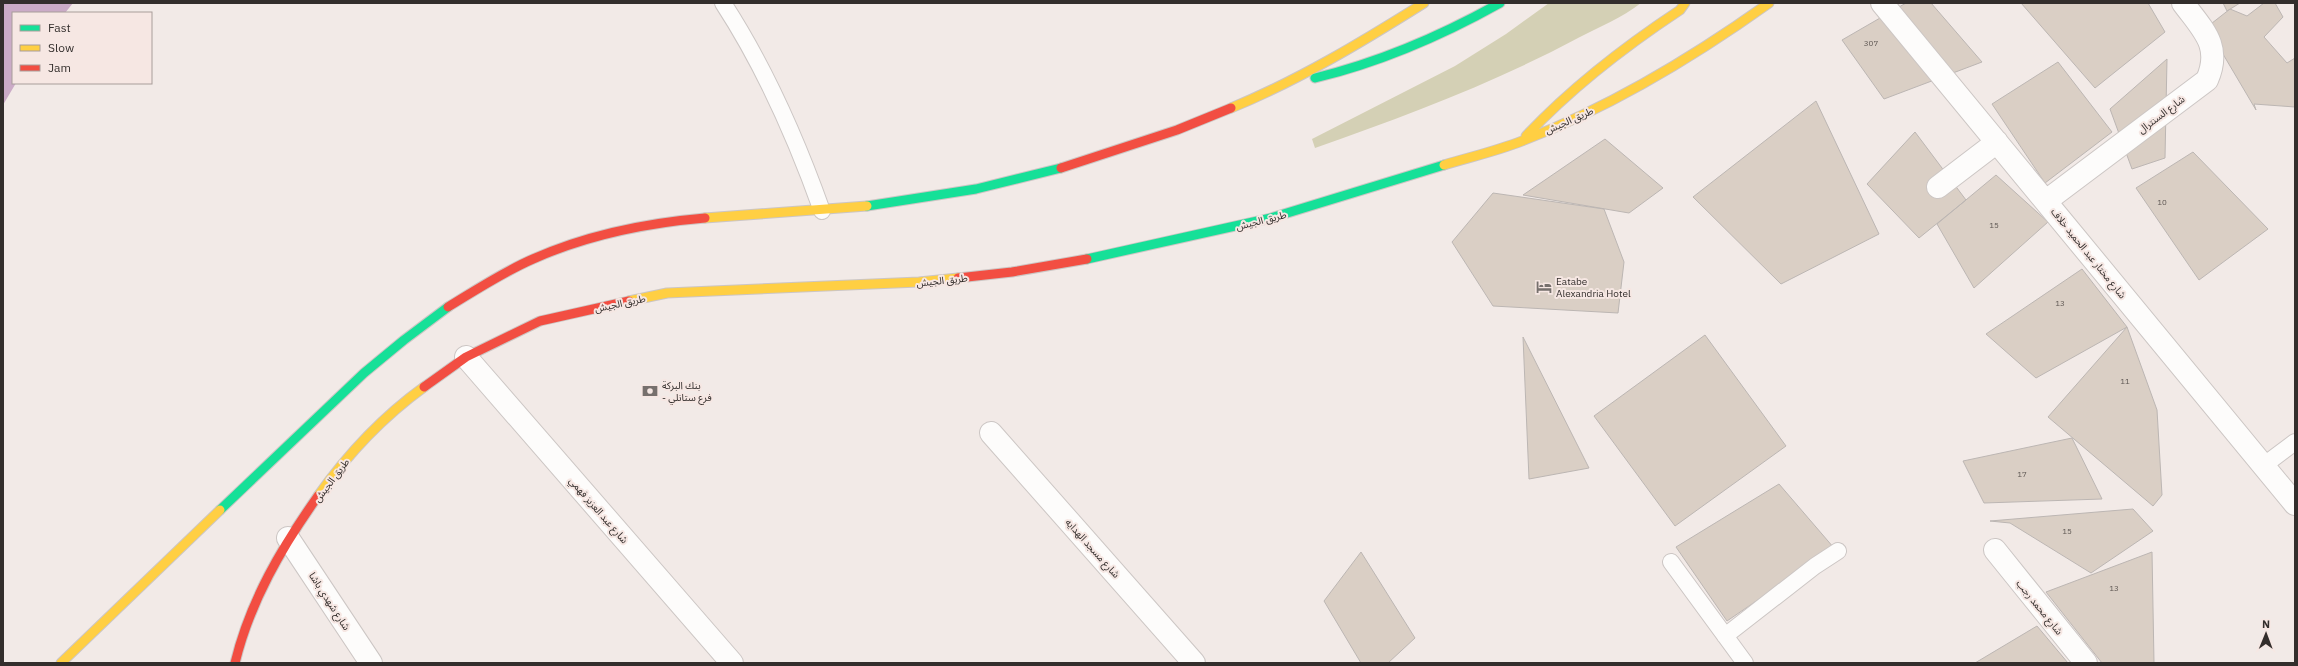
<svg xmlns="http://www.w3.org/2000/svg" width="2298" height="666" font-family="'IBM Plex Sans','Noto Sans Arabic',sans-serif">
  <style>
    .green { fill: #d4d0b5 }
    .water { fill: #cbabc7 }
    .building { fill: #dacfc5; stroke: #bcb6b3 }
    .lines { fill: none; stroke-linecap: round; stroke-linejoin: round }
    .lane-casing { stroke: #ccc6c4; stroke-width: 18 }
    .street-casing { stroke: #ccc6c4; stroke-width: 24 }
    .fast-casing { stroke: #ccc6c4; stroke-width: 11 }
    .slow-casing { stroke: #ccc6c4; stroke-width: 11 }
    .jam-casing { stroke: #ccc6c4; stroke-width: 11 }
    .lane { stroke: #fdfcfb; stroke-width: 16 }
    .street { stroke: #fdfcfb; stroke-width: 22 }
    .fast { stroke: #16e098; stroke-width: 9 }
    .slow { stroke: #ffcf43; stroke-width: 9 }
    .jam { stroke: #f24e42; stroke-width: 9 }
    .labels { text-anchor: middle; stroke-width: 4; stroke-linejoin: round; paint-order: stroke }
    .number-label { font-size: 8px; fill: #5d5652 }
    .street-label { font-size: 10px; fill: #332e2c; stroke: #f6e7e3 }
    .poi-label { font-size: 10px; fill: #332e2c; stroke: #f6e7e3; text-anchor: start }
  </style>
  <rect width="100%" height="100%" fill="#f2eae7"/>
  <path class="green" d="M 1549,3 L 1641,3 C 1622,18 1599,27 1578,38 C 1494,83 1405,116 1315,148 L 1312,139 L 1455,66 L 1506,34 Z"/>
  <path class="water" d="M 3,3 L 73,3 L 65,13 L 13,13 L 13,83 L 16,83 L 3,105 Z"/>
  <path class="building" d="M 1906,3 L 1931,3 L 1982,62 L 1884,99 L 1842,40 Z
    M 2021,3 L 2148,3 L 2165,32 L 2095,88 Z
    M 2223,3 L 2240,3 L 2227,11 Z
    M 2264,3 L 2275,3 L 2283,17 L 2264,37 L 2287,63 L 2295,58 L 2295,107 L 2254,104 L 2256,110 L 2207,27 L 2230,9 L 2247,16 Z
    M 2167,59 L 2165,158 L 2132,169 L 2110,109 Z
    M 2058,62 L 2112,132 L 2045,183 L 1992,104 Z
    M 1816,101 L 1879,234 L 1781,284 L 1693,197 Z
    M 1915,132 L 1966,200 L 1919,238 L 1867,184 Z
    M 1605,139 L 1663,188 L 1629,213 L 1523,195 Z
    M 2193,152 L 2268,229 L 2199,280 L 2136,188 Z
    M 1996,175 L 2048,222 L 1974,288 L 1937,224 Z
    M 1493,193 L 1604,209 L 1624,262 L 1618,313 L 1493,306 L 1452,242 Z
    M 2082,269 L 2127,327 L 2036,378 L 1986,334 Z
    M 2127,327 L 2157,410 L 2162,495 L 2153,506 L 2048,417 Z
    M 1705,335 L 1786,446 L 1675,526 L 1594,416 Z
    M 1523,337 L 1589,468 L 1529,479 Z
    M 2072,438 L 2102,499 L 1984,503 L 1963,461 Z
    M 1779,484 L 1834,548 L 1727,621 L 1676,547 Z
    M 2133,509 L 2153,531 L 2091,573 L 2010,523 L 1990,521 Z
    M 1361,552 L 1415,638 L 1388,663 L 1361,663 L 1324,601 Z
    M 2152,552 L 2154,663 L 2102,663 L 2046,592 Z
    M 2037,626 L 2068,663 L 1975,663 Z"/>
  <g class="lines">
    <defs>
      <path id="lane" d="M 723,3 C 766,69 796,138 822,211
        M 2263,466 L 2295,442
        M 1671,562 L 1745,663
        M 1725,636 L 1815,566 L 1838,551"/>
      <path id="street" d="M 1882,3 L 2295,504
        M 1938,187 L 1997,142
        M 2046,201 L 2207,80 C 2222,46 2203,30 2183,3
        M 466,357 L 732,663
        M 991,433 L 1194,663
        M 288,538 L 371,663
        M 1995,550 L 2086,663"/>
      <path id="fast" d="M 1315,78 C 1381,62 1441,36 1500,3
        M 867,206 L 976,189 L 1061,168
        M 1087,259 L 1271,218 L 1444,165
        M 220,510 L 364,373 L 404,340 L 448,307"/>
      <path id="slow" d="M 1231,108 C 1299,80 1362,42 1424,3
        M 1526,136 C 1572,87 1624,47 1680,10 L 1685,3
        M 1444,165 C 1470,157 1497,151 1522,141 C 1611,107 1692,58 1769,3
        M 705,218 L 867,206
        M 629,301 L 667,293 L 919,282 L 958,278
        M 318,496 C 347,455 384,416 424,387
        M 61,663 L 220,510"/>
      <path id="jam" d="M 1061,168 L 1177,130 L 1231,108
        M 958,278 L 1012,272 L 1087,259
        M 448,307 C 476,290 503,272 533,259 C 587,235 646,223 705,218
        M 424,387 L 466,357 L 540,321 L 629,301
        M 235,663 C 250,601 282,547 318,496"/>
    </defs>
    <use href="#lane" class="lane-casing"/>
    <use href="#street" class="street-casing"/>
    <use href="#fast" class="fast-casing"/>
    <use href="#slow" class="slow-casing"/>
    <use href="#jam" class="jam-casing"/>
    <use href="#lane" class="lane"/>
    <use href="#street" class="street"/>
    <use href="#fast" class="fast"/>
    <use href="#slow" class="slow"/>
    <use href="#jam" class="jam"/>
  </g>
  <defs>
    <symbol id="hotel-bare" viewBox="-9 -9 18 18"><path d="M-6-4.5h1.5V1H6V5H4.5V3h-9V5H-6ZM-4 0a1.8 1.8 0 1 1 3.6 0ZM.5 0V-2.5h3Q6-2.5 6 0Z" fill="#76706d" stroke="#f6e7e3" stroke-width="2.5" paint-order="stroke"/></symbol>
    <symbol id="bank-bare" viewBox="-9 -9 18 18"><path d="M-6-4H6V4H-6ZM0-2.3a2.3 2.3 0 1 0 0 4.6a2.3 2.3 0 1 0 0-4.6Z" fill="#76706d" stroke="#f6e7e3" stroke-width="2.5" paint-order="stroke"/></symbol>
  </defs>
  <g fill-rule="evenodd">
    <use href="#hotel-bare" x="1533" y="276" width="22" height="22"/>
    <use href="#bank-bare" x="639" y="380" width="22" height="22"/>
  </g>
  <g class="labels">
    <g class="number-label">
      <text x="1871" y="46">307</text>
      <text x="2162" y="205">10</text>
      <text x="1994" y="228">15</text>
      <text x="2060" y="306">13</text>
      <text x="2125" y="384">11</text>
      <text x="2022" y="477">17</text>
      <text x="2067" y="534">15</text>
      <text x="2114" y="591">13</text>
    </g>
    <g class="street-label">
      <text transform="translate(2161 114) rotate(-37)" y="4">شارع السنترال</text>
      <text transform="translate(1569 120) rotate(-24)" y="4">طريق الجيش</text>
      <text transform="translate(1261 220) rotate(-14)" y="4">طريق الجيش</text>
      <text transform="translate(2089 253) rotate(51)" y="4">شارع مختار عبد الحميد خلاف</text>
      <text transform="translate(942 280) rotate(-6)" y="4">طريق الجيش</text>
      <text transform="translate(620 303) rotate(-12)" y="4">طريق الجيش</text>
      <text transform="translate(331 480) rotate(-53)" y="4">طريق الجيش</text>
      <text transform="translate(599 510) rotate(49)" y="4">شارع عبد العزيز فهمي</text>
      <text transform="translate(1093 548) rotate(48)" y="4">شارع مسجد الهدايه</text>
      <text transform="translate(330 601) rotate(57)" y="4">شارع شهدي باشا</text>
      <text transform="translate(2040 607) rotate(51)" y="4">شارع محمد رجب</text>
    </g>
    <g class="poi-label">
      <text x="1556" y="285">Eatabe<tspan x="1556" dy="12">Alexandria Hotel</tspan></text>
      <text x="662" y="389">بنك البركة<tspan x="662" dy="12">- فرع ستانلي</tspan></text>
    </g>
  </g>
  <rect width="2298" height="666" fill="none" stroke="#332e2c" stroke-width="8"/>
  <rect x="12" y="12" width="140" height="72" fill="#f6e7e3" stroke="#a89d9a"/>
  <rect x="20" y="25" width="20" height="6" fill="#16e098" stroke="#a89d9a"/>
  <text x="48" y="32" font-size="12" fill="#332e2c">Fast</text>
  <rect x="20" y="45" width="20" height="6" fill="#ffcf43" stroke="#a89d9a"/>
  <text x="48" y="52" font-size="12" fill="#332e2c">Slow</text>
  <rect x="20" y="65" width="20" height="6" fill="#f24e42" stroke="#a89d9a"/>
  <text x="48" y="72" font-size="12" fill="#332e2c">Jam</text>
  <g transform="translate(2266 634) rotate(1)" stroke="#f6e7e3" stroke-width="3" paint-order="stroke">
  <path d="M0-3L7 15L0 10L-7 15Z" fill="#332e2c"/>
  <text y="-6" font-size="11" font-weight="bold" text-anchor="middle" fill="#332e2c">N</text>
  </g>
</svg>
